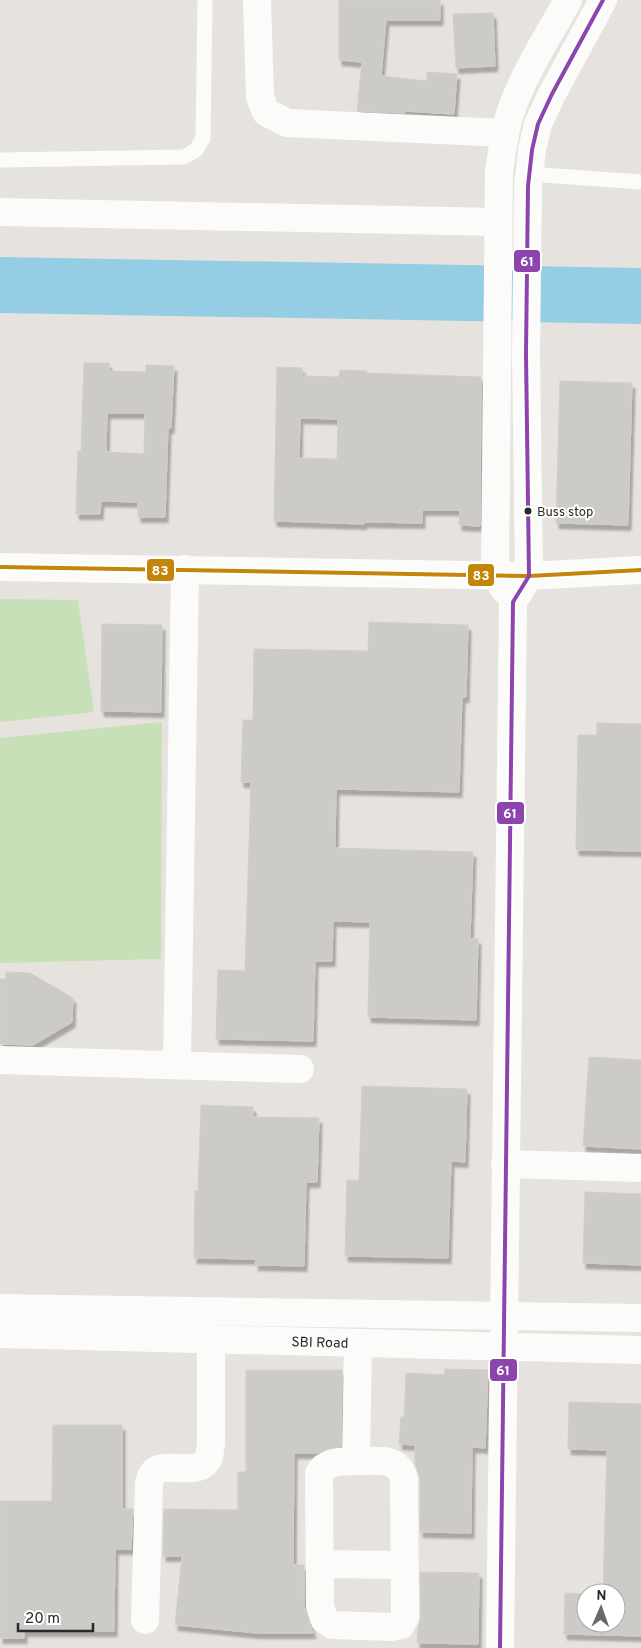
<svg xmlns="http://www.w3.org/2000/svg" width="641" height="1648" font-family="Overpass,sans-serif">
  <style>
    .green { fill: #c8e0b8 }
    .water { fill: #95cee4 }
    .building { fill: #cdcbc8; stroke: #d1ceca; fill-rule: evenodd; filter: url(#shadow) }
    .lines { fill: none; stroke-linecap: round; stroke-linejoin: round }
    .lane { stroke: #fbfbfa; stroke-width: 15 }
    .street { stroke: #fbfbfa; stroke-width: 28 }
    .secondary { stroke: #fbfbfa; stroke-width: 28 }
    .bus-1-casing { stroke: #fff; stroke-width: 8 }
    .bus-2-casing { stroke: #fff; stroke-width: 8 }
    .bus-1 { stroke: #c3860a; stroke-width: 4 }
    .bus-2 { stroke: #8e44ad; stroke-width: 4 }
    .bus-dot { fill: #282828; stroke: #fff; stroke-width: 2 }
    .labels { text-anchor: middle; stroke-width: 4; stroke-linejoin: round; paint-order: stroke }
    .bus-label { font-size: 13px; fill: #282828; stroke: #fff; text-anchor: start }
    .street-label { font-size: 14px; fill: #282828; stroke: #fff }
    .line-badge { stroke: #fff; stroke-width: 2 }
    .badge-label { font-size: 14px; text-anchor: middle; font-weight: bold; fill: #fff }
  </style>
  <defs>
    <filter id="shadow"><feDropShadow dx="3" dy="5.5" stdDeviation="1" flood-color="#0004"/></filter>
  </defs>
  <rect width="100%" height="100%" fill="#e6e2de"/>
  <path class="green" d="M 0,599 L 78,600 L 94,712 L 0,722 Z
    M 162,722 L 161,959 L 0,963 L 0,738 Z"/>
  <path class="water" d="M 0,257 L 641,268 L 641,324 L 0,313 Z"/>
  <path class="building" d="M 339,0 L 440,0 L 440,20 L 386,20 L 381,76 L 427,81 L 427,72 L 457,74 L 454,114 L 405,111 L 405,113 L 357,111 L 362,62 L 339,60 Z
    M 493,13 L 495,66 L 456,68 L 453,14 Z
    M 84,363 L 109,363 L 109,371 L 146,372 L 146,365 L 174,366 L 171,428 L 168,428 L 165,517 L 138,517 L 138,502 L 101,501 L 100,514 L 76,514 L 78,451 L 81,451 ZM 107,413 L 145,413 L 144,454 L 106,452 Z
    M 277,367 L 302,368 L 302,376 L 339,377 L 340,370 L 367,371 L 367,373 L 481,377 L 480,526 L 459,525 L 460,510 L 422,510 L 422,523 L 364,522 L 364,524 L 274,521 ZM 300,418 L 338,419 L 337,459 L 299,458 Z
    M 560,381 L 632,383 L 628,525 L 556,523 Z
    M 369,622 L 468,625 L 466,697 L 462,697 L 459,792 L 336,789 L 335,848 L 473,852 L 470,939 L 478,939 L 476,1020 L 368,1017 L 370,922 L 333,921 L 332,961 L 315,961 L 313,1041 L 216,1039 L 218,970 L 245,971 L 251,782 L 241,782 L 243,720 L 253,720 L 254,649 L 368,651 Z
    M 102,624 L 162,625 L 161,712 L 101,711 Z
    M 597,723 L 641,724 L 641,851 L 576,850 L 578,735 L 597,735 Z
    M 6,972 L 30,973 L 73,998 L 72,1022 L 33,1045 L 0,1044 L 0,979 L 6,979 Z
    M 589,1057 L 641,1060 L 641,1149 L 583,1146 Z
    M 362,1086 L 467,1089 L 465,1162 L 451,1161 L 448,1258 L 345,1256 L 347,1180 L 359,1181 Z
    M 201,1105 L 253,1107 L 253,1117 L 319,1118 L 317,1182 L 306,1182 L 304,1266 L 255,1265 L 256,1259 L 194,1258 L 195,1191 L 198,1191 Z
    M 585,1192 L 641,1194 L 641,1265 L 583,1263 Z
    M 445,1369 L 488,1370 L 485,1448 L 472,1447 L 471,1533 L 420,1532 L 420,1478 L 415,1464 L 415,1445 L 399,1444 L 401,1417 L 404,1417 L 406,1373 L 444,1375 Z
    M 246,1370 L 342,1370 L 341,1446 L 327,1449 L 317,1453 L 294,1453 L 293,1565 L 304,1565 L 304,1606 L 313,1633 L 257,1633 L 175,1625 L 182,1556 L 163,1556 L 164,1509 L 238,1510 L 238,1472 L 246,1472 Z
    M 569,1402 L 641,1404 L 641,1636 L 564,1634 L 565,1593 L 586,1594 L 586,1623 L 616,1623 L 616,1593 L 603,1593 L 607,1450 L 568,1449 Z
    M 53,1425 L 122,1425 L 122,1509 L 133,1509 L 131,1549 L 115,1549 L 114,1631 L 24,1631 L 24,1638 L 0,1638 L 0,1501 L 52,1501 Z
    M 420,1572 L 479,1573 L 478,1644 L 417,1643 L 418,1627 L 421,1617 Z"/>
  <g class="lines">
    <path class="lane" d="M 0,160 L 184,157 L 196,150 L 203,138 L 205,0
      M 529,174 L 641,182"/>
    <path class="street" d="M 257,0 L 260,97 L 266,112 L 287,123 L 505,133
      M 0,212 L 498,222
      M 0,1060 L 300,1069
      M 177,1065 L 185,569
      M 505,1164 L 641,1168
      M 356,1461 C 342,1462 327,1460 319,1473 L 320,1606 L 324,1619 L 332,1625 L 391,1627 L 401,1625 L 405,1617 L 404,1478 C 396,1455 377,1462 356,1461 L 358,1343
      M 320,1564 L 405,1565
      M 145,1620 L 149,1483 C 150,1480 151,1475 154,1472 C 165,1460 200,1479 209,1457 C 210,1453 210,1448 211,1445 L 211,1339"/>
    <g class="secondary">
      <path d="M 0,567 L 529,576 L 641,570"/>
      <path d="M 505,590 L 495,574 L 499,172 C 502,152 504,133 510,114 C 522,76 549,35 568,0"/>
      <path d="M 0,1308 L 641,1318"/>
      <path id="s1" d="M 0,1334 L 641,1350"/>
      <path d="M 500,1648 L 513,602 L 529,576 L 526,354 L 528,186 L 532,150 L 538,124 L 552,94 L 603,0"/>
    </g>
    <defs>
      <path id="bus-1" d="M 0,567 L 529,576 L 641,570"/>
      <path id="bus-2" d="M 500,1648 L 513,602 L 529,576 L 526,354 L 528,186 L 532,150 L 538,124 L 552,94 L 603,0"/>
    </defs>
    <use href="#bus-1" class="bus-1-casing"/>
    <use href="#bus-2" class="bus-2-casing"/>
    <use href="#bus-1" class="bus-1"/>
    <use href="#bus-2" class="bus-2"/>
  </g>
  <circle class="bus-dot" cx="528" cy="511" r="4.5"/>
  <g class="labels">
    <g class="bus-label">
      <text x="537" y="516">Buss stop</text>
    </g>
    <g class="street-label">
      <text dy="5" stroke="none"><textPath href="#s1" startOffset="320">SBI Road</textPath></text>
    </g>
  </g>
  <g class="line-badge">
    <rect x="513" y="249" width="28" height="24" rx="5" fill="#8e44ad"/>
    <rect x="146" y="558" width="29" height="24" rx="5" fill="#c3860a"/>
    <rect x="467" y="563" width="28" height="24" rx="5" fill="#c3860a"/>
    <rect x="496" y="801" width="29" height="24" rx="5" fill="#8e44ad"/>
    <rect x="489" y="1358" width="29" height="24" rx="5" fill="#8e44ad"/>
  </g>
  <g class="badge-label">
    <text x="527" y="266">61</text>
    <text x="160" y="575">83</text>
    <text x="481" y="580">83</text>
    <text x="510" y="818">61</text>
    <text x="503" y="1375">61</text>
  </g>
  <g transform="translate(601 1608) rotate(2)"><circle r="24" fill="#ffffff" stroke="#a9a9a9"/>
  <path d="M0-4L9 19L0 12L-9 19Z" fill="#6a6968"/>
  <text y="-8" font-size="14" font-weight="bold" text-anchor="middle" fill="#282828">N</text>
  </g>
  <path d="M18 1623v8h75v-8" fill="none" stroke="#282828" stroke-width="2.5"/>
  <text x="25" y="1623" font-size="15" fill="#282828" stroke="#ffffff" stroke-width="4" paint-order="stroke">20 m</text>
</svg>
